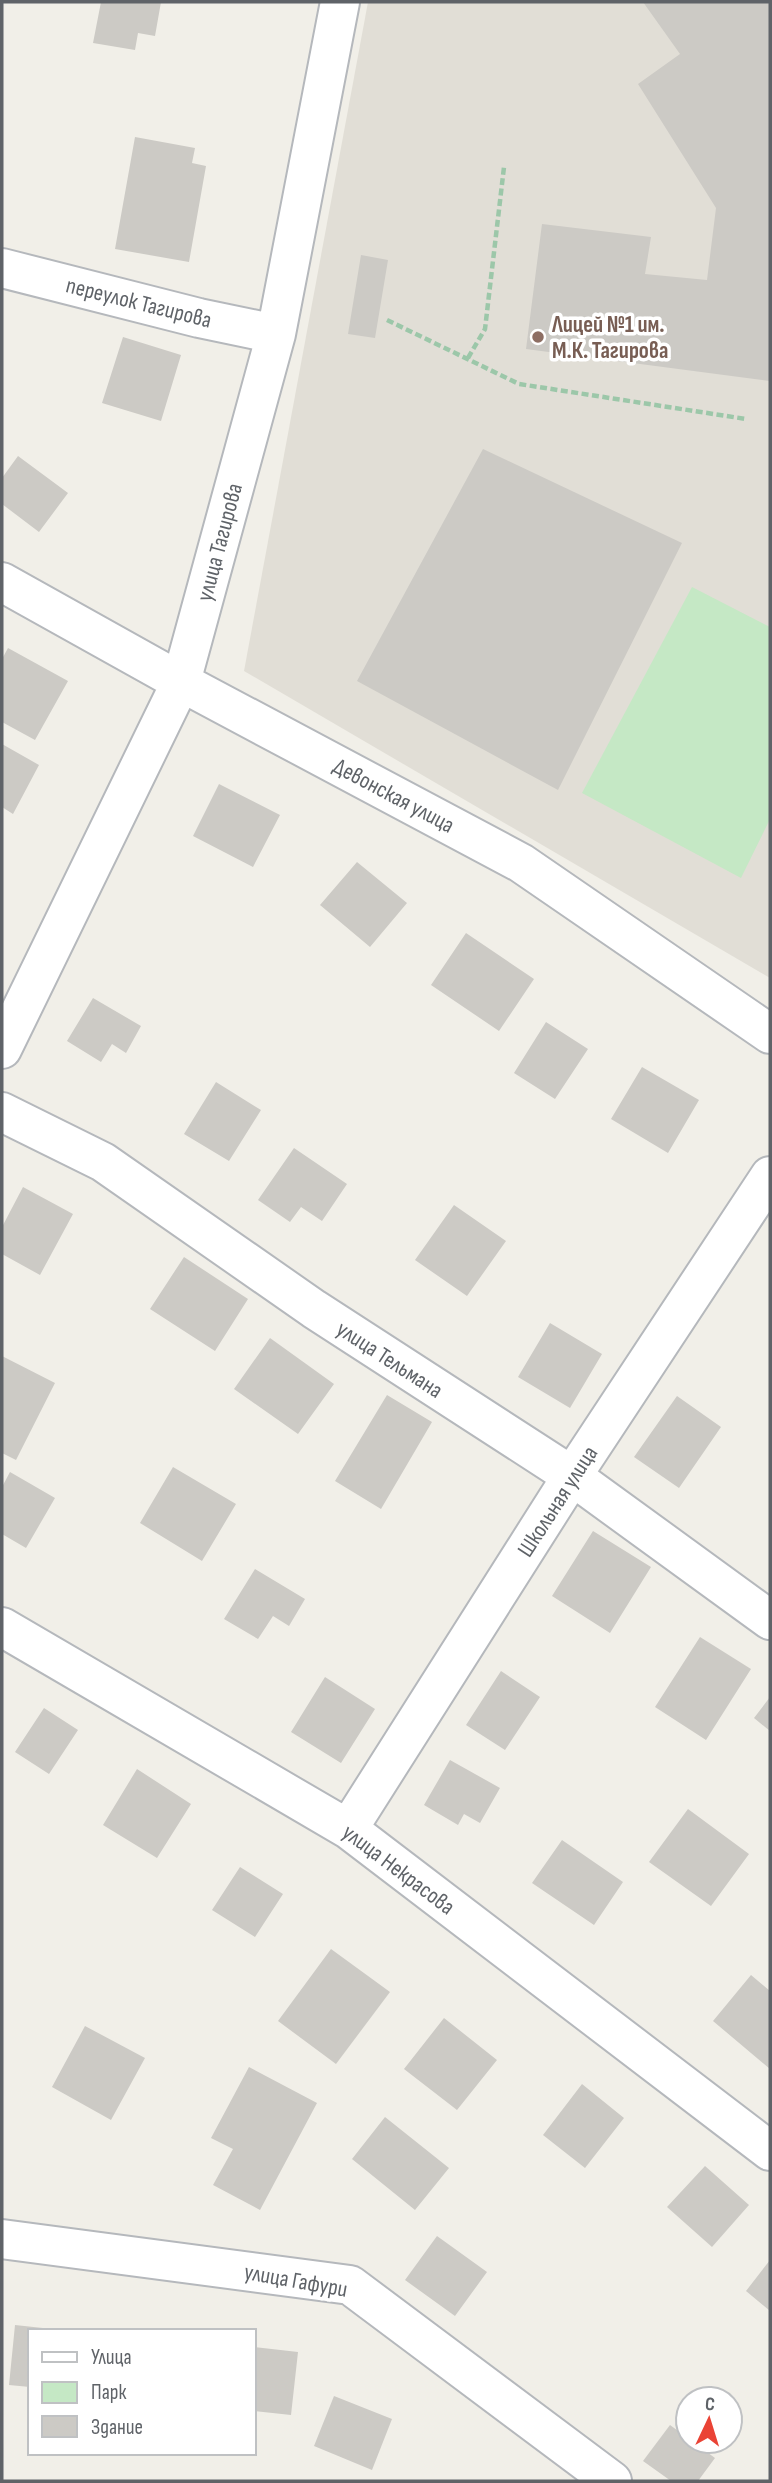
<svg xmlns="http://www.w3.org/2000/svg" width="772" height="2483" font-family="'Sofia Sans Condensed',sans-serif">
  <style>
    .education { fill: #e1ded6 }
    .green { fill: #c5e8c5 }
    .building { fill: #cccac5 }
    .lines { fill: none; stroke-linecap: round; stroke-linejoin: round }
    .minor-casing { stroke: #b5b8bc; stroke-width: 42 }
    .path { stroke: #9cc7a9; stroke-width: 4.5; stroke-dasharray: 7 3.5; stroke-linecap: butt }
    .minor { stroke: #fff; stroke-width: 38 }
    .education-dot { fill: #8d6e63; stroke: #fff; stroke-width: 2.5 }
    .labels { text-anchor: middle; stroke-width: 7; stroke-linejoin: round; paint-order: stroke }
    .street-label { font-size: 23px; fill: #5f6368; stroke: #fff }
    .education-label { font-size: 23px; font-weight: bold; fill: #785e54; stroke: #fff; text-anchor: start }
  </style>
  <rect width="100%" height="100%" fill="#f1efe8"/>
  <path class="education" d="M 368,2 L 770,2 L 770,978 L 244,671 Z"/>
  <path class="green" d="M 692,587 L 770,627 L 770,819 L 741,878 L 582,793 Z"/>
  <path class="building" d="M 101,2 L 161,2 L 155,36 L 138,33 L 135,50 L 93,43 Z
    M 643,2 L 770,2 L 770,381 L 526,349 L 542,224 L 651,237 L 645,274 L 707,280 L 716,208 L 638,84 L 680,54 Z
    M 135,137 L 195,148 L 192,163 L 206,166 L 189,262 L 115,249 Z
    M 361,255 L 388,260 L 375,338 L 348,334 Z
    M 123,337 L 181,355 L 161,421 L 102,403 Z
    M 483,449 L 682,543 L 558,790 L 357,681 Z
    M 18,456 L 68,493 L 39,532 L 2,504 L 2,478 Z
    M 8,648 L 68,681 L 35,740 L 2,722 L 2,659 Z
    M 2,744 L 39,765 L 13,814 L 2,807 Z
    M 219,784 L 280,815 L 253,867 L 193,836 Z
    M 357,862 L 407,903 L 370,947 L 320,905 Z
    M 466,933 L 534,979 L 499,1031 L 431,985 Z
    M 93,998 L 141,1026 L 126,1053 L 112,1044 L 101,1062 L 67,1041 Z
    M 546,1022 L 588,1049 L 555,1099 L 514,1073 Z
    M 642,1067 L 699,1100 L 668,1153 L 611,1119 Z
    M 216,1082 L 261,1110 L 229,1161 L 184,1134 Z
    M 294,1148 L 347,1184 L 322,1221 L 301,1207 L 290,1222 L 258,1200 Z
    M 23,1187 L 73,1214 L 40,1275 L 2,1254 L 2,1227 Z
    M 454,1205 L 506,1241 L 467,1296 L 415,1260 Z
    M 184,1257 L 248,1299 L 215,1351 L 150,1309 Z
    M 550,1323 L 602,1354 L 570,1408 L 518,1377 Z
    M 270,1338 L 334,1384 L 298,1434 L 234,1389 Z
    M 2,1356 L 55,1383 L 16,1460 L 2,1453 Z
    M 387,1395 L 432,1422 L 381,1509 L 335,1481 Z
    M 677,1396 L 721,1427 L 679,1488 L 634,1457 Z
    M 173,1467 L 236,1504 L 202,1561 L 140,1523 Z
    M 10,1472 L 55,1498 L 26,1548 L 2,1534 L 2,1487 Z
    M 593,1531 L 651,1567 L 610,1633 L 552,1596 Z
    M 255,1569 L 305,1599 L 289,1626 L 273,1616 L 258,1639 L 224,1619 Z
    M 700,1637 L 751,1669 L 706,1740 L 655,1707 Z
    M 501,1671 L 540,1697 L 505,1750 L 466,1725 Z
    M 325,1677 L 375,1709 L 341,1763 L 291,1732 Z
    M 770,1697 L 770,1731 L 754,1718 Z
    M 44,1708 L 78,1730 L 49,1774 L 15,1752 Z
    M 450,1760 L 500,1788 L 480,1823 L 464,1814 L 458,1825 L 424,1805 Z
    M 137,1769 L 191,1804 L 157,1858 L 103,1825 Z
    M 688,1809 L 749,1854 L 711,1906 L 649,1862 Z
    M 562,1840 L 623,1882 L 594,1925 L 532,1883 Z
    M 240,1867 L 283,1894 L 255,1937 L 212,1910 Z
    M 331,1949 L 390,1992 L 336,2064 L 278,2021 Z
    M 751,1975 L 770,1991 L 770,2069 L 713,2021 Z
    M 444,2018 L 497,2060 L 457,2110 L 404,2069 Z
    M 85,2026 L 145,2058 L 111,2120 L 52,2087 Z
    M 249,2067 L 317,2103 L 260,2210 L 213,2185 L 233,2149 L 211,2138 Z
    M 582,2084 L 624,2118 L 585,2168 L 543,2135 Z
    M 385,2117 L 449,2168 L 415,2210 L 352,2159 Z
    M 705,2166 L 749,2205 L 712,2247 L 667,2207 Z
    M 437,2236 L 487,2272 L 455,2316 L 405,2280 Z
    M 770,2260 L 770,2311 L 746,2291 Z
    M 15,2325 L 52,2329 L 30,2331 L 30,2387 L 9,2385 Z
    M 254,2347 L 298,2352 L 291,2415 L 254,2411 Z
    M 334,2396 L 392,2419 L 372,2470 L 314,2446 Z
    M 670,2425 L 715,2458 L 698,2481 L 671,2481 L 643,2461 Z"/>
  <g class="lines">
    <defs>
      <path id="minor" d="M 2,268 L 199,318 L 276,334
        M 2,582 L 181,682 L 521,863 L 770,1034
        M 2,1049 L 181,682 L 276,334 L 340,2
        M 2,1112 L 103,1162 L 314,1309 L 572,1476 L 770,1620
        M 2,1627 L 348,1829 L 770,2151
        M 348,1829 L 572,1476 L 770,1176
        M 2,2239 L 350,2285 L 612,2481"/>
    </defs>
    <use href="#minor" class="minor-casing"/>
    <path class="path" d="M 387,320 L 519,384 L 746,419
      M 468,358 L 485,329 L 504,167"/>
    <use href="#minor" class="minor"/>
  </g>
  <circle class="education-dot" cx="538" cy="337" r="7"/>
  <g class="labels">
    <g class="street-label">
      <text transform="translate(139 302) rotate(14)" y="8">переулок Тагирова</text>
      <text transform="translate(219 542) rotate(-75)" y="8">улица Тагирова</text>
      <text transform="translate(394 795) rotate(28)" y="8">Девонская улица</text>
      <text transform="translate(390 1359) rotate(33)" y="8">улица Тельмана</text>
      <text transform="translate(557 1501) rotate(-57)" y="8">Школьная улица</text>
      <text transform="translate(399 1869) rotate(37)" y="8">улица Некрасова</text>
      <text transform="translate(296 2280) rotate(10)" y="8">улица Гафури</text>
    </g>
    <g class="education-label">
      <text x="552" y="332">Лицей №1 им.<tspan x="552" dy="26">М.К. Тагирова</tspan></text>
    </g>
  </g>
  <rect width="772" height="2483" fill="none" stroke="#5f6368" stroke-width="7"/>
  <rect x="28" y="2329" width="228" height="126" fill="#ffffff" stroke="#bfc1c3" stroke-width="2"/>
  <rect x="42" y="2352" width="35" height="10" fill="#ffffff" stroke="#bfc1c3" stroke-width="2"/>
  <text x="91" y="2364" font-size="21" fill="#5f6368">Улица</text>
  <rect x="42" y="2382" width="35" height="21" fill="#c5e8c5" stroke="#bfc1c3" stroke-width="2"/>
  <text x="91" y="2399" font-size="21" fill="#5f6368">Парк</text>
  <rect x="42" y="2416" width="35" height="21" fill="#cccac5" stroke="#bfc1c3" stroke-width="2"/>
  <text x="91" y="2434" font-size="21" fill="#5f6368">Здание</text>
  <g transform="translate(709 2420) rotate(4)"><circle r="33" fill="#ffffff" stroke="#bfc1c3" stroke-width="2"/>
  <path d="M0-5L12 26L0 18L-12 26Z" fill="#ea4335"/>
  <text y="-10" font-size="19" font-weight="bold" text-anchor="middle" fill="#5f6368">С</text>
  </g>
</svg>
